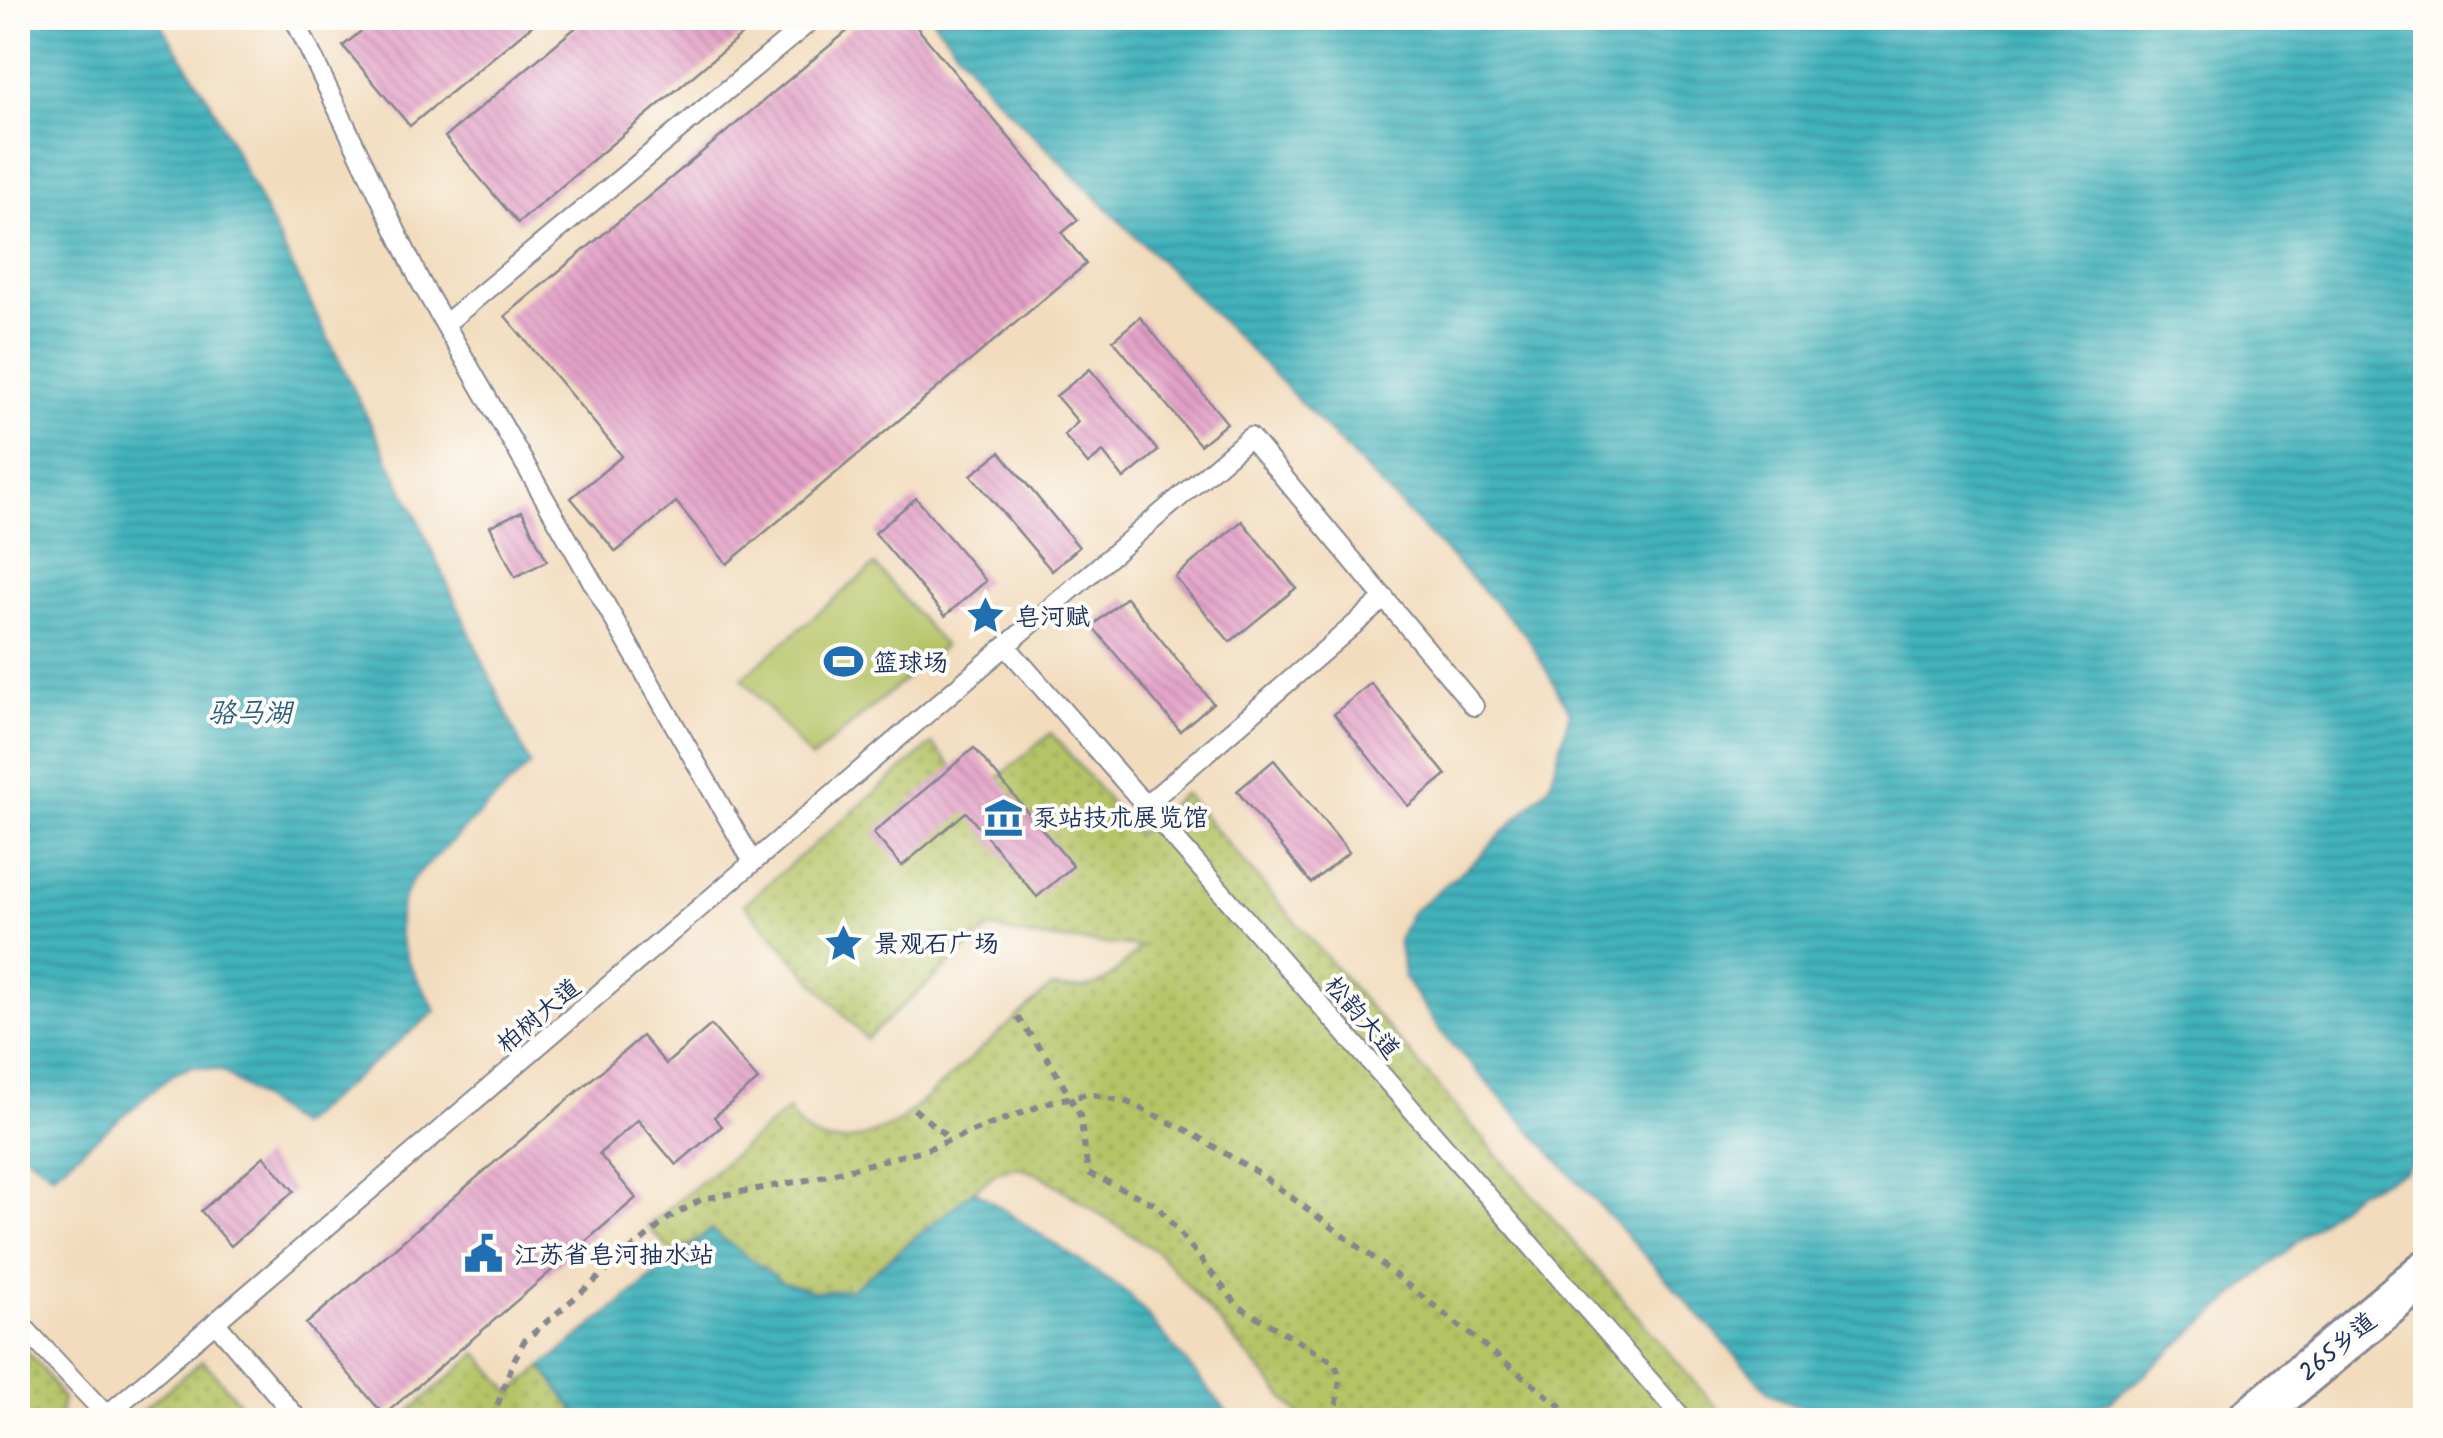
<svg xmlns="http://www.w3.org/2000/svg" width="2443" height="1438" font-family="Kalam,'LXGW WenKai TC',sans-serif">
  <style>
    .grass { fill: url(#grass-dots); stroke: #687a62; stroke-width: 2.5 }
    .garden { fill: #b6c466; stroke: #687a62; stroke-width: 2.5 }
    .water { fill: url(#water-rules); stroke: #2f718d; stroke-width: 2.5 }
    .building { fill: url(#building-back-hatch) }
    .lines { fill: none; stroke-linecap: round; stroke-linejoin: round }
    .service-casing { stroke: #86868e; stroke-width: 22 }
    .tertiary-casing { stroke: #86868e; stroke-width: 48 }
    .path { stroke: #86868e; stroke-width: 6; stroke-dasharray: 8 8; stroke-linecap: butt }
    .service { stroke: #fff; stroke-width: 18 }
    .tertiary { stroke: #fff; stroke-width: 42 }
    .labels { text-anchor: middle; stroke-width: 8; stroke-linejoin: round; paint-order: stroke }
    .poi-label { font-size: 25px; fill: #1b2f5e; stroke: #fdfcf7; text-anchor: start }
    .street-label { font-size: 25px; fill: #1b2f5e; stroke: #fdfcf7 }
    .water-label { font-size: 28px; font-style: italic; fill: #295d7f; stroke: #fdfcf7 }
  </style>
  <defs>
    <pattern id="grass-dots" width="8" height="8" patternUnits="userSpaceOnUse" patternTransform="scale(2.5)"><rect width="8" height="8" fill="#b6c466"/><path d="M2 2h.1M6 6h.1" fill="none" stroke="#93a057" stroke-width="1.8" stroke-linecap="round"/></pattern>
    <pattern id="water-rules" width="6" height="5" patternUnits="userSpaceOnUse" patternTransform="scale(2.5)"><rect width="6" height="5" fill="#43b3bc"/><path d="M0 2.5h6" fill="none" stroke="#37929c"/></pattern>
    <pattern id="building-back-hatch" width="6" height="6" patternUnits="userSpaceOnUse" patternTransform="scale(2.5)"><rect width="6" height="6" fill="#e4a0c7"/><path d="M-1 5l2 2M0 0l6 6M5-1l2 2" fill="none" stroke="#b883a5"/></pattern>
  </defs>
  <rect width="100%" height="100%" fill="#fdfcf7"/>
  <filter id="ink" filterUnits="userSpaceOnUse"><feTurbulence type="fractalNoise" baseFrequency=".01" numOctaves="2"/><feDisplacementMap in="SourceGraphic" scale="20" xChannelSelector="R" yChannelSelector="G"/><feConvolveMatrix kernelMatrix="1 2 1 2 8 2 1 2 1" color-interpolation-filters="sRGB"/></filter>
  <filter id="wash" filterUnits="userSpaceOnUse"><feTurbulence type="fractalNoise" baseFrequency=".0048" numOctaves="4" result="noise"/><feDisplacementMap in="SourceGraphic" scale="40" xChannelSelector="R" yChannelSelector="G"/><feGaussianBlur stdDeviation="2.25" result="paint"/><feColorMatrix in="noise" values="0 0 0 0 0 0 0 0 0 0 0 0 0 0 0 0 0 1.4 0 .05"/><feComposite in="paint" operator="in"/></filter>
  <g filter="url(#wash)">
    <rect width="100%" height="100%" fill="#f2dcbd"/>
    <path class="grass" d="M 1051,733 L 1137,834 L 1184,793 L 1727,1420 L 1304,1420 L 1160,1254 L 1041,1175 L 1016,1167 L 996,1173 L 852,1289 L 817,1293 L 782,1282 L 711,1230 L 675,1255 L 647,1226 L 788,1110 C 815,1158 858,1142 899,1122 L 1051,987 C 1100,994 1108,980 1141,947 L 1031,937 L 990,928 L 866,1039 L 744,904 L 932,744 L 978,795 Z
      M 18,1342 L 41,1367 L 63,1399 L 59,1420 L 18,1420 Z
      M 478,1353 L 511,1393 L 542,1367 L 582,1420 L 408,1420 L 404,1416 Z
      M 203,1360 L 254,1420 L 131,1420 Z"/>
    <path class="garden" d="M 875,565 L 944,646 L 811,759 L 742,678 Z"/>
    <path class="water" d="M 18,18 L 157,18 L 210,101 L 414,511 L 530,765 L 413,879 C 380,931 410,964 436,1011 L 297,1126 L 222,1071 L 193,1066 L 172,1075 L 53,1174 L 18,1149 Z
      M 932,18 L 2425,18 L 2426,1143 L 2405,1171 L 2355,1192 L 2134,1383 L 2111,1401 L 2072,1415 L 1969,1415 L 1882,1407 L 1795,1406 L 1770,1393 L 1441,1032 L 1405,979 L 1398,940 L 1411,913 L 1476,860 L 1550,785 L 1570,712 L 1526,635 L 1248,348 L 991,93 Z
      M 974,1190 L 1130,1295 L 1234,1420 L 582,1420 L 542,1367 L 711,1230 L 782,1282 L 817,1292 L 852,1289 Z"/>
    <g id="blocks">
      <path class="building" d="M 377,18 L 541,18 L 410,126 L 343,46 Z
        M 587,18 L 762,18 L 518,223 L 445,137 Z
        M 863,18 L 909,18 L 1078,220 L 1062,233 L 1086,264 L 727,564 L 676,502 L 616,552 L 571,498 L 622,456 L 505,316 Z
        M 1140,317 L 1227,423 L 1200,445 L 1113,340 Z
        M 1090,369 L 1158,451 L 1124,479 L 1103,452 L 1088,464 L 1064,435 L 1078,422 L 1056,396 Z
        M 1000,452 L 1079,547 L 1052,571 L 971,475 Z
        M 916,498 L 986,581 L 945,616 L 875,533 Z
        M 522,511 L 547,561 L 515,577 L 490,526 Z
        M 1242,521 L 1296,588 L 1230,642 L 1175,577 Z
        M 1126,597 L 1213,703 L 1180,731 L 1092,626 Z
        M 1371,683 L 1446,775 L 1408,806 L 1334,714 Z
        M 974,748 L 1073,866 L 1037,897 L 966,812 L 902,866 L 873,833 Z
        M 1274,760 L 1349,852 L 1311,883 L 1237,791 Z
        M 711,1025 L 758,1080 L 714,1117 L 722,1126 L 676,1165 L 638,1120 L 599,1154 L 636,1198 L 384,1415 L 306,1324 L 642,1036 L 666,1064 Z
        M 264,1156 L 294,1191 L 231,1246 L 201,1211 Z"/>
    </g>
  </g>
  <g filter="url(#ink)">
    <use href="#blocks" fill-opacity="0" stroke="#86868e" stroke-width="2.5"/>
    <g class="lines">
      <defs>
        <path id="service" d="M 294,18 L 420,281 L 753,862
          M 445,324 L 814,18
          M 1006,646 L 1684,1420
          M 1145,806 L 1385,598
          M 18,1321 L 107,1416
          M 215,1322 L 297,1418
          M 101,1420 L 1250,437 L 1474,706"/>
        <path id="tertiary" d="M 2249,1420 L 2426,1272"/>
      </defs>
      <use href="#service" class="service-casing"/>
      <use href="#tertiary" class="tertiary-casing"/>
      <path class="path" d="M 1017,1017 L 1050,1062 L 1080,1115 L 1088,1173 L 1157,1205 L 1238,1306 L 1334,1362 L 1340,1377 L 1335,1420
        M 914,1109 L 950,1139
        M 18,1416 L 71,1416
        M 492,1420 L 513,1362 L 524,1341 L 669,1218 L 702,1199 L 812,1179 L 927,1149 L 1053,1101 L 1089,1094 L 1127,1102 L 1188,1131 L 1261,1175 L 1371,1256 L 1578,1420"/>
      <use href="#service" class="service"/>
      <use href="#tertiary" class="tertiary"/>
    </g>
  </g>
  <defs>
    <symbol id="sight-bare" viewBox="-9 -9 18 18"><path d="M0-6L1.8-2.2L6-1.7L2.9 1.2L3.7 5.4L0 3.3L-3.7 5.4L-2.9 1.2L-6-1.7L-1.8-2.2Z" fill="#1f6fb2" stroke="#fdfcf7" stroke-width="2.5" paint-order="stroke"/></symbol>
    <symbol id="stadium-bare" viewBox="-9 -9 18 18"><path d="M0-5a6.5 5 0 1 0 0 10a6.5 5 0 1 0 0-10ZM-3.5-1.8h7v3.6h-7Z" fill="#1f6fb2" stroke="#fdfcf7" stroke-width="2.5" paint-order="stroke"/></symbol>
    <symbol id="museum-bare" viewBox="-9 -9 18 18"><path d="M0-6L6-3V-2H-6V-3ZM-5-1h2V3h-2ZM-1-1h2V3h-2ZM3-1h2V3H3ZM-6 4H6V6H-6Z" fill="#1f6fb2" stroke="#fdfcf7" stroke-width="2.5" paint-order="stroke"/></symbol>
    <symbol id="civic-bare" viewBox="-9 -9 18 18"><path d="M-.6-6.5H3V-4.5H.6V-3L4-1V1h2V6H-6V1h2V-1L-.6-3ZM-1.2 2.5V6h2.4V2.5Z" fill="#1f6fb2" stroke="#fdfcf7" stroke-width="2.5" paint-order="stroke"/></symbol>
  </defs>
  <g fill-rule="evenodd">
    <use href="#sight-bare" x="958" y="588" width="55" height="55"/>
    <use href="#stadium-bare" x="816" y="634" width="55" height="55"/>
    <use href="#museum-bare" x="976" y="790" width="55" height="55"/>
    <use href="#sight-bare" x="816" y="916" width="55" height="55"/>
    <use href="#civic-bare" x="456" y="1226" width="55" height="55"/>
  </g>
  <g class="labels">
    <g class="poi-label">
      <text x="1015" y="625">皂河赋</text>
      <text x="873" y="671">篮球场</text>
      <text x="1033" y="826">泵站技术展览馆</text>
      <text x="874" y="952">景观石广场</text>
      <text x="514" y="1263">江苏省皂河抽水站</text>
    </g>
    <g class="street-label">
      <text transform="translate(538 1015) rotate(-40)" y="9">柏树大道</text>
      <text transform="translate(1363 1017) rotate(49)" y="9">松韵大道</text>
      <text transform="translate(2337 1346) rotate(-40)" y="9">265乡道</text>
    </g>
    <g class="water-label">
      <text x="250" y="722">骆马湖</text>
    </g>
  </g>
  <rect width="2443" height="1438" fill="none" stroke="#fdfcf7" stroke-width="60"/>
</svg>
